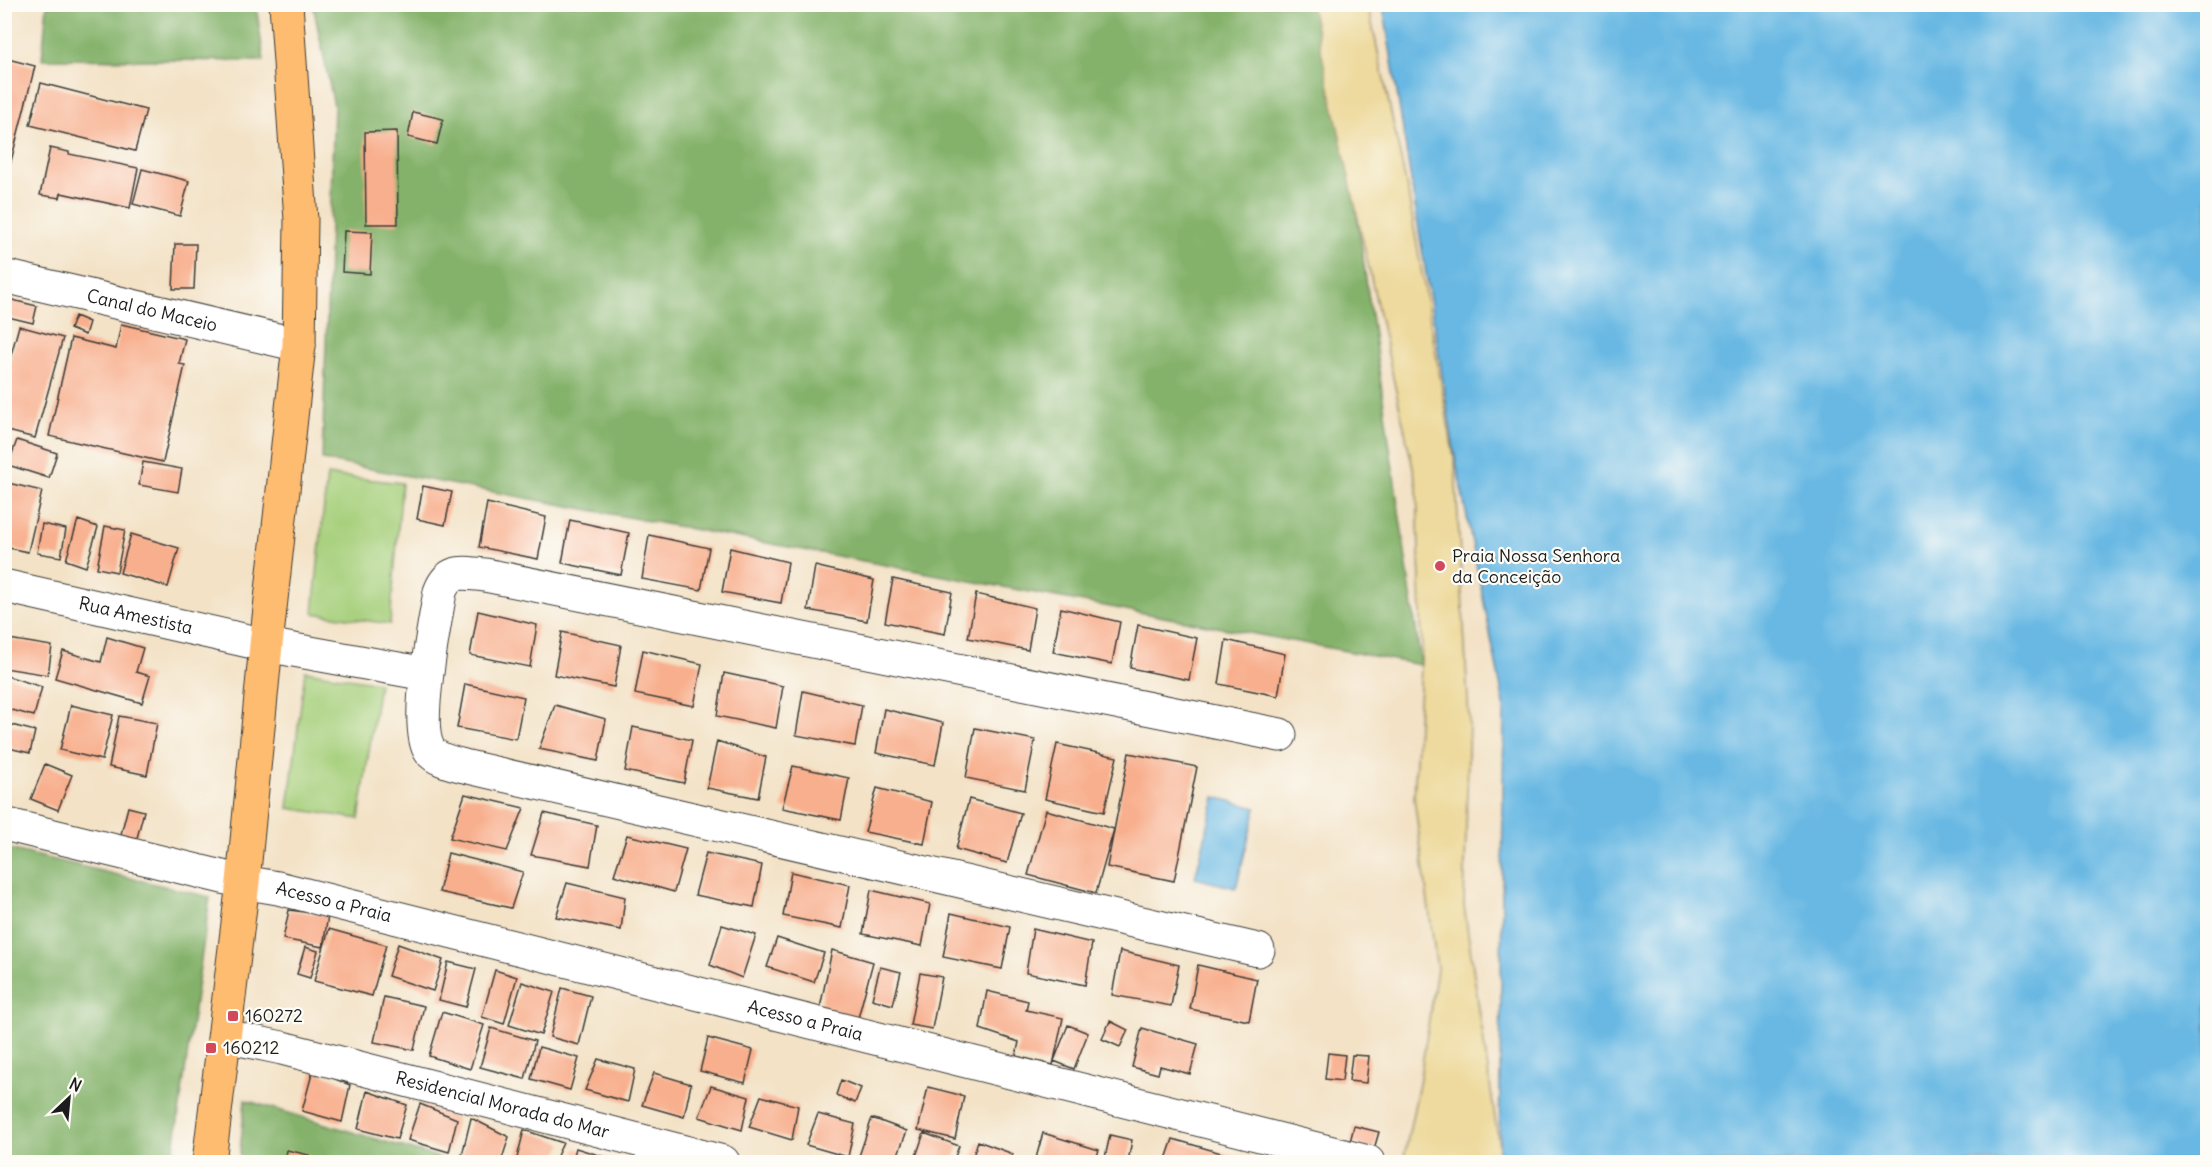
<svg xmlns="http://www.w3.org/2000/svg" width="2212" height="1167" font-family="Delius,sans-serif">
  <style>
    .green { fill: #a6cf7a; stroke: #61764b; stroke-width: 1.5 }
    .forest { fill: #84b26a; stroke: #506743; stroke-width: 1.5 }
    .sand { fill: #eeda9e; stroke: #857b5d; stroke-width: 1.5 }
    .water { fill: #68b8e3; stroke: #426a80; stroke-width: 1.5 }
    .building { fill: #f8af8d }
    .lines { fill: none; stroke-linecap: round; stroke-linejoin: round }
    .minor-casing { stroke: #3c3a36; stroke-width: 35 }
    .major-casing { stroke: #3c3a36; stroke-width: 35 }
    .minor { stroke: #fff; stroke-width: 33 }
    .major { stroke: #febc70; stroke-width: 33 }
    .poi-dot { fill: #d1495b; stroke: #fdfcf7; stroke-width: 2 }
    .labels { text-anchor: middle; stroke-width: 4.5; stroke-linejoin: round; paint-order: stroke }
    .street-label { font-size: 18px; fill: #1c1c1c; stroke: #fdfcf7 }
    .poi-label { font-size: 18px; fill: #1c1c1c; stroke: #fdfcf7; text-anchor: start }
  </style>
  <rect width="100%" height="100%" fill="#fdfcf7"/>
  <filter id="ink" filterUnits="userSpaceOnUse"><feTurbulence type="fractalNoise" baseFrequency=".0167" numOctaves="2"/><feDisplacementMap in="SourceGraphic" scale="12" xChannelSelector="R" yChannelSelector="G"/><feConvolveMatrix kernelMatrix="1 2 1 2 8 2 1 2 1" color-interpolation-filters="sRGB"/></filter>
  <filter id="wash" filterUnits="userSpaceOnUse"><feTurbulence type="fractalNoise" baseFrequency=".008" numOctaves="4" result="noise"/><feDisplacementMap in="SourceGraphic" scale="24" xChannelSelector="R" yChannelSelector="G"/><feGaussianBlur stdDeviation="1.35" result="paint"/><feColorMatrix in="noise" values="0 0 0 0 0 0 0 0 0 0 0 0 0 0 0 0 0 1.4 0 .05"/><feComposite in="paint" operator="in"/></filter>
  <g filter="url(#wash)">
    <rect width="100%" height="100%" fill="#f3e2c6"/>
    <path class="green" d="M 327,475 L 402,483 L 390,624 L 313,613 Z
      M 305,671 L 379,683 L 359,819 L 288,808 Z"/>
    <path class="forest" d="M 256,5 L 264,61 L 42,59 L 47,5 Z
      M 313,5 L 1317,5 L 1357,216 L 1421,665 L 322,460 L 334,106 Z
      M 5,848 L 210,897 L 172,1162 L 5,1162 Z
      M 245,1100 L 453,1162 L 239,1162 Z"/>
    <path class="sand" d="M 1311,5 L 1368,5 L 1408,193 L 1455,464 L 1469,719 L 1464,906 L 1499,1146 L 1499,1162 L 1403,1162 L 1419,1084 L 1437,969 L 1414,798 L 1422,647 L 1417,486 Z"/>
    <path class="water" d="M 1383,5 L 2207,5 L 2207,1162 L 1499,1162 L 1504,704 L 1456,462 Z
      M 1215,797 L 1256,808 L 1236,888 L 1195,878 Z"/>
    <g id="blocks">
      <path class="building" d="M 4,58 L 35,66 L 5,185 L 4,185 Z
        M 41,83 L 146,110 L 135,151 L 30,125 Z
        M 413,112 L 443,119 L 437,144 L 408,137 Z
        M 397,131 L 398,224 L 366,224 L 365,132 Z
        M 50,148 L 69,152 L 69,154 L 138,168 L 130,208 L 61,193 L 60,198 L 40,195 Z
        M 142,169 L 189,181 L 180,216 L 133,204 Z
        M 344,231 L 372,232 L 370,274 L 342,272 Z
        M 175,244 L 196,244 L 194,289 L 173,289 Z
        M 4,298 L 37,306 L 33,323 L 4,316 Z
        M 75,316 L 89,322 L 85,335 L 70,329 Z
        M 121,324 L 185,339 L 179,364 L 185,365 L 163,462 L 49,436 L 71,338 L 116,349 Z
        M 19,326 L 63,338 L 35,438 L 4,430 L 4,380 Z
        M 17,440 L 57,453 L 49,478 L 8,465 Z
        M 143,462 L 182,469 L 178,492 L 139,485 Z
        M 4,482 L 42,491 L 28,552 L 4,547 Z
        M 423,486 L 452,492 L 445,525 L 417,519 Z
        M 487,503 L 546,517 L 538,559 L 479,547 Z
        M 78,520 L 98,527 L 86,567 L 66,560 Z
        M 570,520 L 629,533 L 621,575 L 562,563 Z
        M 42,524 L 66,529 L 61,557 L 37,553 Z
        M 105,526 L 125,530 L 117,572 L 97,568 Z
        M 131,534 L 179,548 L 168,587 L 120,573 Z
        M 649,535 L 709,548 L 701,590 L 642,579 Z
        M 730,548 L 788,562 L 781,603 L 722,592 Z
        M 815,566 L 874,580 L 867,621 L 808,610 Z
        M 893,579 L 952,592 L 945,634 L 885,622 Z
        M 976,594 L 1035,608 L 1028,650 L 968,638 Z
        M 1061,608 L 1120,622 L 1112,664 L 1053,652 Z
        M 478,611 L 537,625 L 530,667 L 470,655 Z
        M 1138,625 L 1197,638 L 1189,680 L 1130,668 Z
        M 562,632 L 621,645 L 614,687 L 554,675 Z
        M 107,637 L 143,648 L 136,672 L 150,676 L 142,703 L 55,678 L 63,651 L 101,662 Z
        M 9,639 L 52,646 L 48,675 L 4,668 Z
        M 1226,640 L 1285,654 L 1278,696 L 1219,684 Z
        M 643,650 L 702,664 L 694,706 L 635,694 Z
        M 724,673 L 783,686 L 776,728 L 717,716 Z
        M 4,675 L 42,687 L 34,716 L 4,708 Z
        M 465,684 L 524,697 L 516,739 L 457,728 Z
        M 803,691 L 862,705 L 855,746 L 796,735 Z
        M 71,705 L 113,715 L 102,760 L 60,750 Z
        M 555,705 L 606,719 L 598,761 L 539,749 Z
        M 884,709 L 943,723 L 935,765 L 876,753 Z
        M 119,716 L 157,723 L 147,775 L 109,767 Z
        M 4,723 L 35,731 L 30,753 L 4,747 Z
        M 633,727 L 692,740 L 684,783 L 625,771 Z
        M 975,728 L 1035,740 L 1025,790 L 966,778 Z
        M 717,741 L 766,757 L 758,798 L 707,788 Z
        M 1057,744 L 1117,757 L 1104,812 L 1045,799 Z
        M 1129,753 L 1197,767 L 1174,881 L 1107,867 Z
        M 45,764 L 72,775 L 58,810 L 31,799 Z
        M 793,766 L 849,778 L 841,820 L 782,808 Z
        M 877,788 L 932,802 L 924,844 L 865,832 Z
        M 465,794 L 524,808 L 507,851 L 450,838 Z
        M 969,799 L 1021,813 L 1007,863 L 956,849 Z
        M 128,807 L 144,811 L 137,838 L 121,834 Z
        M 1046,810 L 1114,829 L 1096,893 L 1028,875 Z
        M 544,813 L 597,825 L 590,866 L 531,855 Z
        M 627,835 L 686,849 L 674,892 L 614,875 Z
        M 448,853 L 523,872 L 511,908 L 439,892 Z
        M 706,853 L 762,865 L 754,907 L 695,895 Z
        M 791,872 L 850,885 L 842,928 L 783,916 Z
        M 567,883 L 625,897 L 621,930 L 556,917 Z
        M 871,890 L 930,904 L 922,946 L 863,934 Z
        M 289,910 L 328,915 L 323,947 L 283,939 Z
        M 951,913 L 1010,927 L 1002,969 L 943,957 Z
        M 722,925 L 756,935 L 742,978 L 710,965 Z
        M 329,929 L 386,945 L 372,996 L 314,981 Z
        M 1033,929 L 1092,943 L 1085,985 L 1026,973 Z
        M 777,938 L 824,953 L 814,982 L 767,967 Z
        M 398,944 L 443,960 L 433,991 L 388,976 Z
        M 305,947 L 318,951 L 310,978 L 297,974 Z
        M 832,950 L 873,962 L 858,1018 L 820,1008 Z
        M 1120,951 L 1179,965 L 1171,1006 L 1112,995 Z
        M 448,962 L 476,969 L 466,1007 L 439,1000 Z
        M 1198,965 L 1257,979 L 1249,1021 L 1190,1009 Z
        M 880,967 L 901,972 L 893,1005 L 872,999 Z
        M 495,970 L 517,977 L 504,1024 L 482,1017 Z
        M 920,973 L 942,977 L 932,1029 L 910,1025 Z
        M 522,982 L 554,992 L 541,1035 L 509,1025 Z
        M 562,988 L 591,996 L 579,1045 L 550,1037 Z
        M 987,991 L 1028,1001 L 1026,1010 L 1063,1018 L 1053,1065 L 1016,1056 L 1019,1042 L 980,1029 Z
        M 384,997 L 424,1006 L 414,1050 L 374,1042 Z
        M 442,1012 L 484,1025 L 470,1069 L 429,1056 Z
        M 1110,1021 L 1128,1030 L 1120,1047 L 1102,1039 Z
        M 1068,1025 L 1088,1033 L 1074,1069 L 1054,1061 Z
        M 491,1028 L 535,1041 L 525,1079 L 480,1067 Z
        M 1142,1028 L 1198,1044 L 1190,1074 L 1160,1066 L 1158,1074 L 1132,1067 Z
        M 708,1038 L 753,1050 L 745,1083 L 700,1071 Z
        M 539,1047 L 579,1058 L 570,1090 L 531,1079 Z
        M 1328,1053 L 1345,1055 L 1342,1081 L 1325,1079 Z
        M 1352,1055 L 1369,1056 L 1366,1083 L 1349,1081 Z
        M 598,1059 L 635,1069 L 628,1102 L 585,1090 Z
        M 313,1070 L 350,1085 L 342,1122 L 302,1111 Z
        M 654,1073 L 691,1084 L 684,1117 L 642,1105 Z
        M 841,1080 L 861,1088 L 855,1103 L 836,1095 Z
        M 711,1086 L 749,1097 L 742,1130 L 699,1117 Z
        M 928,1087 L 964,1096 L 955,1139 L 918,1130 Z
        M 367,1091 L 407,1105 L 397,1139 L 358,1129 Z
        M 761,1096 L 798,1106 L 792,1140 L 749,1127 Z
        M 420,1104 L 457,1119 L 449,1152 L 408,1140 Z
        M 818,1114 L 855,1124 L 848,1157 L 806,1145 Z
        M 471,1118 L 509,1137 L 501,1162 L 481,1162 L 462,1155 Z
        M 872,1118 L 907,1131 L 895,1162 L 857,1162 Z
        M 1354,1126 L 1379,1132 L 1374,1149 L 1350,1142 Z
        M 524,1130 L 563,1143 L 554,1162 L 516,1162 Z
        M 924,1133 L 959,1146 L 953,1162 L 914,1162 Z
        M 1043,1133 L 1099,1150 L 1095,1162 L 1051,1162 L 1036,1158 Z
        M 1110,1135 L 1132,1140 L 1128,1162 L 1104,1162 Z
        M 1173,1139 L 1252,1162 L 1165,1162 Z
        M 978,1141 L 1013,1154 L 1010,1162 L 971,1162 Z
        M 576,1148 L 621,1162 L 572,1162 Z
        M 287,1150 L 309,1155 L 307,1162 L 285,1162 Z"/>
    </g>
  </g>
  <g filter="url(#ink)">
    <use href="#blocks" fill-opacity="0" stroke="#3c3a36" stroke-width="1.5"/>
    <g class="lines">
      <defs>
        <g id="minor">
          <path id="s1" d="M 4,276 L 299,345"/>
          <path id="s2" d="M 4,586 L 266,645 L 426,674"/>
          <path id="s3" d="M 4,824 L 243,882 L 278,888 L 1368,1162"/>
          <path d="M 1258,950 L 464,766 C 453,763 437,760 430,751 C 413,727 435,623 440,592 C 449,568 463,573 485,575 L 1280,735"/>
          <path id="s4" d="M 225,1036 L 282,1048 L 723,1162"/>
        </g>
        <path id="major" d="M 209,1162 L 243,882 L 266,645 L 299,345 L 301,220 L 286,4"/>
      </defs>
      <use href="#minor" class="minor-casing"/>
      <use href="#major" class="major-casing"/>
      <use href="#minor" class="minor"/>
      <use href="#major" class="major"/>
    </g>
  </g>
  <g class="poi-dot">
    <circle cx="1440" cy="566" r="6"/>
    <rect x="227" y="1010" width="12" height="12" rx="3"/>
    <rect x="205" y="1042" width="12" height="12" rx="3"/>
  </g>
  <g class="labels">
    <g class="street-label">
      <text dy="6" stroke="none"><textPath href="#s1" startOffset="152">Canal do Maceio</textPath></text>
      <text dy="6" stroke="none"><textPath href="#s2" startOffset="135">Rua Amestista</textPath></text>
      <text dy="6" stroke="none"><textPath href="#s3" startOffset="339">Acesso a Praia</textPath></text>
      <text dy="6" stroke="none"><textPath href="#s3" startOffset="825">Acesso a Praia</textPath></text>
      <text dy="6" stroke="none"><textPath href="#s4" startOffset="286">Residencial Morada do Mar</textPath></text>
    </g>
    <g class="poi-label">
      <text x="1452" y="562">Praia Nossa Senhora<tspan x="1452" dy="21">da Conceição</tspan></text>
      <text x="245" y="1022">160272</text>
      <text x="223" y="1054">160212</text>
    </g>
  </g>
  <rect width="2212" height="1167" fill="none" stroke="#fdfcf7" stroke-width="24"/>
  <g transform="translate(69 1098) rotate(26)" stroke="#fdfcf7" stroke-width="4.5" paint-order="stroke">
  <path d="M0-4.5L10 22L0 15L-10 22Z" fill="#1c1c1c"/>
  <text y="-9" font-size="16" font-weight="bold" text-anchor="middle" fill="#1c1c1c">N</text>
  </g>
</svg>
